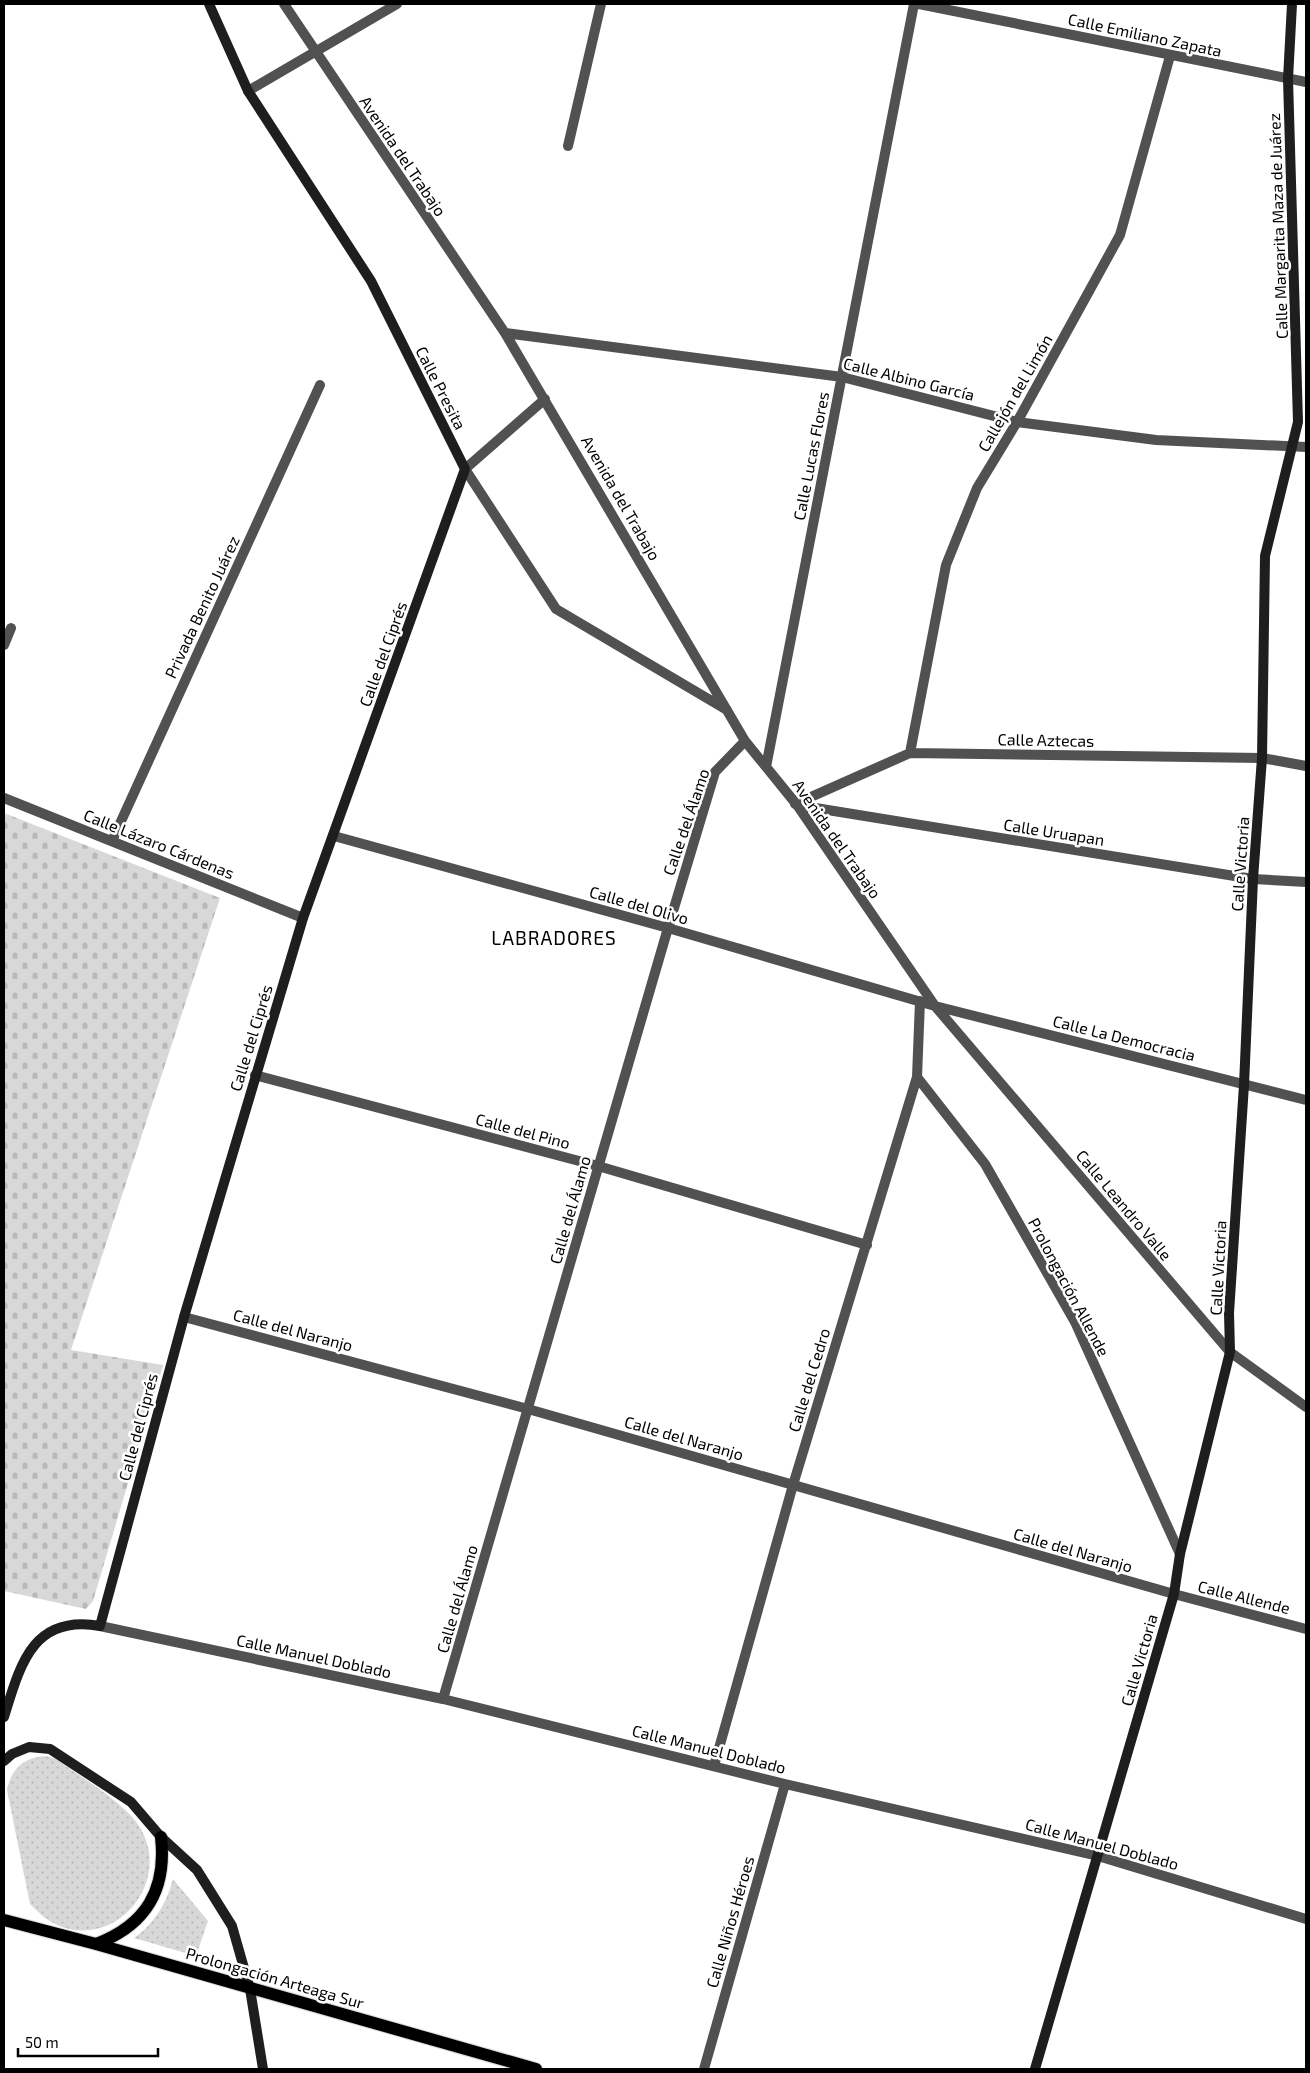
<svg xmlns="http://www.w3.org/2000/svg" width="1310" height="2073" font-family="'Exo 2',sans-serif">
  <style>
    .cemetery { fill: url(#cemetery-stones) }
    .garden { fill: url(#garden-dots) }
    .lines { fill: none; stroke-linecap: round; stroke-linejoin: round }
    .primary-casing { stroke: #dbdbdb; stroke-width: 14 }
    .street { stroke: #515151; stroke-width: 10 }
    .secondary { stroke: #1e1e1e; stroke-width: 10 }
    .primary { stroke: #000; stroke-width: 12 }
    .labels { text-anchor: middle; stroke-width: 5; stroke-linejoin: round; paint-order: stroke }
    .street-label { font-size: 16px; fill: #000; stroke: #fff }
    .quarter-label { font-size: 19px; letter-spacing: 1px; fill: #000; stroke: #fff }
  </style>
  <defs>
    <pattern id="cemetery-stones" width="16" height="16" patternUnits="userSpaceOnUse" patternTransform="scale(1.25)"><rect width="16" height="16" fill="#d8d8d8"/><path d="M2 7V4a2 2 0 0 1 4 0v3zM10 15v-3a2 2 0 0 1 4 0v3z" fill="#b8b8b8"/></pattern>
    <pattern id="garden-dots" width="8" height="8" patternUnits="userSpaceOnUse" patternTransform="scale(1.25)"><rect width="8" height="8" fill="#d8d8d8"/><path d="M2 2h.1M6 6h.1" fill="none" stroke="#b8b8b8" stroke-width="1.8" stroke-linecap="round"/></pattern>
  </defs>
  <rect width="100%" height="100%" fill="#fff"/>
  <path class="cemetery" d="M 4,813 L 220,898 L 71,1350 L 163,1365 L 93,1601 L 86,1609 L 4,1591 Z"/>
  <path class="garden" d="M 46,1756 L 56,1759 C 79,1776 125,1803 139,1826 C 174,1880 117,1951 57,1925 C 46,1920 38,1912 30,1904 L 7,1790 C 11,1769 24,1757 46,1756 Z
    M 173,1879 L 208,1921 L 196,1956 L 134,1938 C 155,1923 166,1904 173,1879 Z"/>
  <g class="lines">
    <defs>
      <path id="primary" d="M 4,1920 L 96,1944 L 536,2069
        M 96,1944 C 146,1925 167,1890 161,1837"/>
    </defs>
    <use href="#primary" class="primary-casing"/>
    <path class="street" d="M 284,4 L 505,333 L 745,741 L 797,805 L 935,1006 L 1230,1352 L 1306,1407
      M 919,4 L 1306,82
      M 248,91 L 397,4
      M 568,146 L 601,4
      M 505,333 L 842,377 L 1017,422 L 1156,440 L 1306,447
      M 545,399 L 465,469 L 556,609 L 727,710
      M 4,645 L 11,628
      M 910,753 L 946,565 L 977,488 L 1017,422 L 1120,235 L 1170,56
      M 766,767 L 914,4
      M 4,798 L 303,918
      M 795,804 L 910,753 L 1262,758 L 1306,766
      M 797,805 L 1253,879 L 1306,882
      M 334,836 L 668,928 L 935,1006 L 1306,1100
      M 112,841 L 320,385
      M 255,1075 L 598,1166 L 867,1245
      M 917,1077 L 985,1164 L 1075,1322 L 1180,1554
      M 184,1317 L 528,1409 L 1174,1594 L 1306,1629
      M 100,1626 L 443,1699 L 785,1784 L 1098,1856 L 1306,1919
      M 443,1699 L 668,928 L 715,772 L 745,741
      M 714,1766 L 793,1485 L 917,1077 L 920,1001
      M 704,2069 L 785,1784"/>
    <path class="secondary" d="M 4,1717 C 20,1666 32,1614 100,1626 L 184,1317 L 303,918 L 465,469 L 371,281 L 248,91 L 209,4
      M 4,1761 L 12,1754 L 29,1747 L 50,1749 L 131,1802 L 161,1837 L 197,1870 L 232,1926 L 250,1989 L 263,2069
      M 1035,2069 L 1174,1594 L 1180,1554 L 1230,1352 L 1229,1313 L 1244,1085 L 1253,879 L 1262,758 L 1265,556 L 1298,422 L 1288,79 L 1292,4"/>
    <use href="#primary" class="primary"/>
  </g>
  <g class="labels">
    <g class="street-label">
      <text transform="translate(1145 35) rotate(12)" y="6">Calle Emiliano Zapata</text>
      <text transform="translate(403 156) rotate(56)" y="6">Avenida del Trabajo</text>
      <text transform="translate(1278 226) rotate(-92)" y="6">Calle Margarita Maza de Juárez</text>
      <text transform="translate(909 379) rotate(14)" y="6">Calle Albino García</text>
      <text transform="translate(441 388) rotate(63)" y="6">Calle Presita</text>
      <text transform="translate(1015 393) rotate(-60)" y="6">Callejón del Limón</text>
      <text transform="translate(811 456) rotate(-79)" y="6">Calle Lucas Flores</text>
      <text transform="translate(621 498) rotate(60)" y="6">Avenida del Trabajo</text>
      <text transform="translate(202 607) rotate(-65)" y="6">Privada Benito Juárez</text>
      <text transform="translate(383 654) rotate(-70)" y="6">Calle del Ciprés</text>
      <text transform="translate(1046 740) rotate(1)" y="6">Calle Aztecas</text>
      <text transform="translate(686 822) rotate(-71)" y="6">Calle del Álamo</text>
      <text transform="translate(1054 832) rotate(9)" y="6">Calle Uruapan</text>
      <text transform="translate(837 839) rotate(55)" y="6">Avenida del Trabajo</text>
      <text transform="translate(159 844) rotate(22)" y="6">Calle Lázaro Cárdenas</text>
      <text transform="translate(1240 864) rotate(-86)" y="6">Calle Victoria</text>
      <text transform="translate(639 905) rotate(16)" y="6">Calle del Olivo</text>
      <text transform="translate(251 1038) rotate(-73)" y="6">Calle del Ciprés</text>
      <text transform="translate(1124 1038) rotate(14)" y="6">Calle La Democracia</text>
      <text transform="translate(523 1131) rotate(15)" y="6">Calle del Pino</text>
      <text transform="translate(1124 1205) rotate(50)" y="6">Calle Leandro Valle</text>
      <text transform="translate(570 1210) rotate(-74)" y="6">Calle del Álamo</text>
      <text transform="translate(1218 1268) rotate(-87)" y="6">Calle Victoria</text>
      <text transform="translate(1069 1287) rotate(62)" y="6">Prolongación Allende</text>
      <text transform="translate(293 1330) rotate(15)" y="6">Calle del Naranjo</text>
      <text transform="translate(809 1380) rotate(-73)" y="6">Calle del Cedro</text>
      <text transform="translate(138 1427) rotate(-75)" y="6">Calle del Ciprés</text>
      <text transform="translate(684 1438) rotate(16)" y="6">Calle del Naranjo</text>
      <text transform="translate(1073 1550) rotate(16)" y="6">Calle del Naranjo</text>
      <text transform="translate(1244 1597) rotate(14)" y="6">Calle Allende</text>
      <text transform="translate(457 1599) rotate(-74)" y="6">Calle del Álamo</text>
      <text transform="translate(314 1656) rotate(12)" y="6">Calle Manuel Doblado</text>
      <text transform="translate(1139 1660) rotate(-74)" y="6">Calle Victoria</text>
      <text transform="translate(709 1749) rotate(14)" y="6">Calle Manuel Doblado</text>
      <text transform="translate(1102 1844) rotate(15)" y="6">Calle Manuel Doblado</text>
      <text transform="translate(730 1922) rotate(-74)" y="6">Calle Niños Héroes</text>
      <text transform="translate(275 1978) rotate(16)" y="6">Prolongación Arteaga Sur</text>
    </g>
    <g class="quarter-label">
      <text x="554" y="945">LABRADORES</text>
    </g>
  </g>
  <rect width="1310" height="2073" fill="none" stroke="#000000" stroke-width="10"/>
  <path d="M18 2048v8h140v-8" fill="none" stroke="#000000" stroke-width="2.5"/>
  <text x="25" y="2048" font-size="15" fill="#000000" stroke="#ffffff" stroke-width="4" paint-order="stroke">50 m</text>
</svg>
